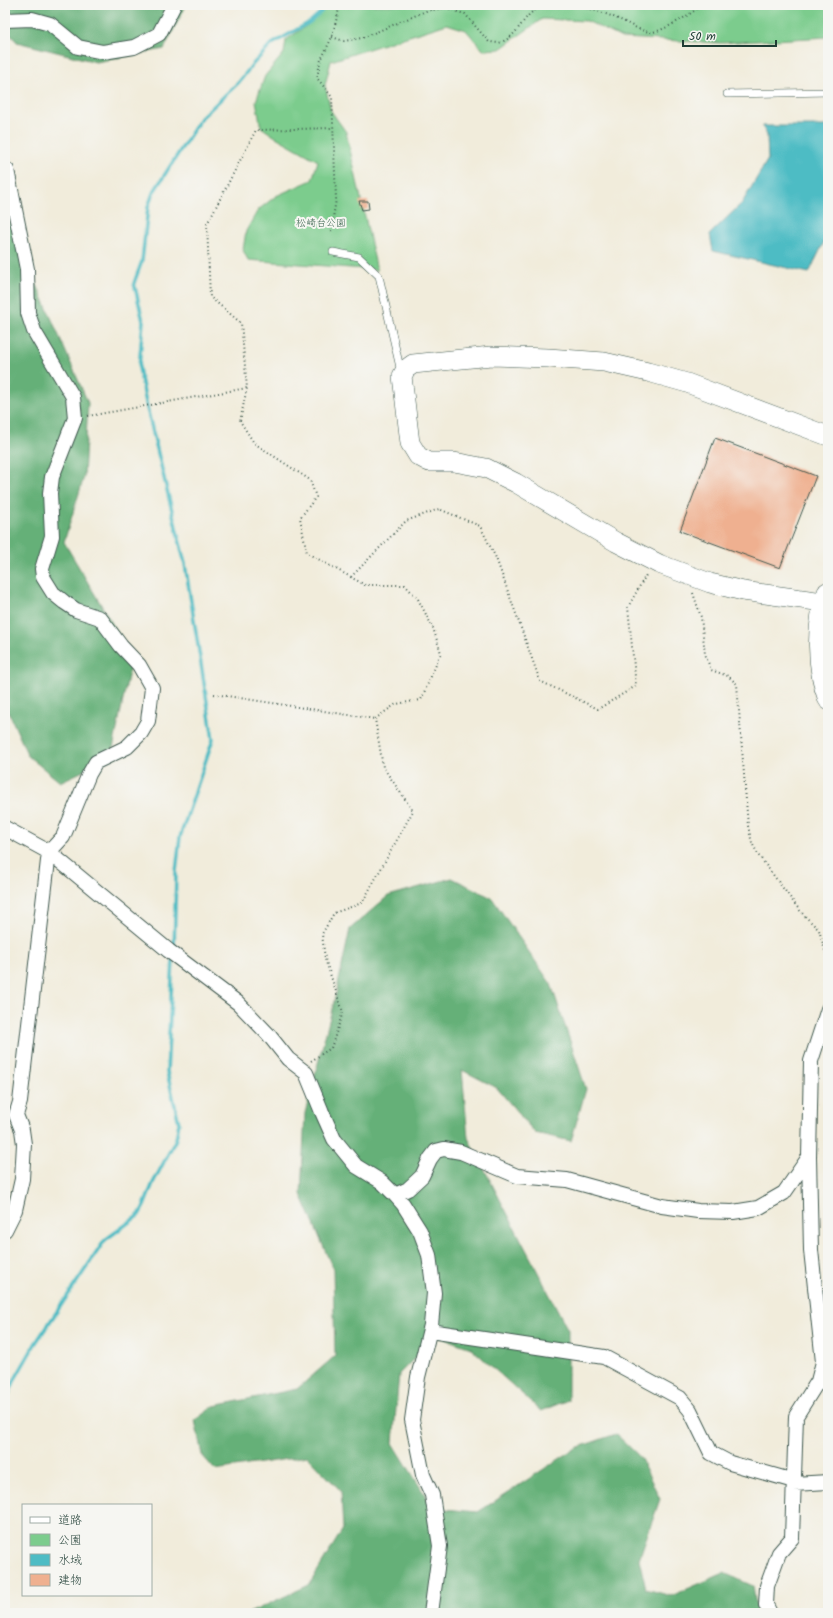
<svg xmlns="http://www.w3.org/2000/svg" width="833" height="1618" font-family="Kalam,'Klee One',sans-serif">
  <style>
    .green { fill: #7ccc8d; stroke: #4e8460 }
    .forest { fill: #65b078; stroke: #427656 }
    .water { fill: #4ebcc4; stroke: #367c7c }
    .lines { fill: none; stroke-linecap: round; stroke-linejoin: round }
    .stream { stroke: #4ebcc4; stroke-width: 3.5 }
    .building { fill: #efb090 }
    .lane-casing { stroke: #3e574d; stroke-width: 8 }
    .street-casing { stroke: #3e574d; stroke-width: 16 }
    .secondary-casing { stroke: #3e574d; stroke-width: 20 }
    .path { stroke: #3e574d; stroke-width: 2; stroke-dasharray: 1 3; stroke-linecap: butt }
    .lane { stroke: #fff; stroke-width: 7 }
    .street { stroke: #fff; stroke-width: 14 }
    .secondary { stroke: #fff; stroke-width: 19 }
    .labels { text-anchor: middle; stroke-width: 4; stroke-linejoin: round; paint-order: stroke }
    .park-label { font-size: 10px; fill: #36614a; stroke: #f6f6f2 }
  </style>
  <rect width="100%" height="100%" fill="#f6f6f2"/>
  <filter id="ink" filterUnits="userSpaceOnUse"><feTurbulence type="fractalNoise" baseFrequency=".025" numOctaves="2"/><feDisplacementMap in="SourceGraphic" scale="8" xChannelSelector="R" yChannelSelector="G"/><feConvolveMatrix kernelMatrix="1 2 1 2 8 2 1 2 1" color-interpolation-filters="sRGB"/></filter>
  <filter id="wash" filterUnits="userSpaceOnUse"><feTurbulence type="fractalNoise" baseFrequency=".012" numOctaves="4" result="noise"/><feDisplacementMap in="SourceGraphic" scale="16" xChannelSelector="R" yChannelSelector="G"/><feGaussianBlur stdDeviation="0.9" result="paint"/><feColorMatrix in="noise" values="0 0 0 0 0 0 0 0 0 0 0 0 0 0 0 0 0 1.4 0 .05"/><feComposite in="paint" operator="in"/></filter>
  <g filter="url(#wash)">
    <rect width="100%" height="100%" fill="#f1ecdb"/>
    <path class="green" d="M 329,5 L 828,5 L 828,37 L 720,43 L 622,38 L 587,21 L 542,19 L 500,49 L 483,50 L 466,30 L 447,24 L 331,61 L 325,85 L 331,111 L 346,132 L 377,270 L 248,260 L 243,250 L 246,231 L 258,210 L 276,196 L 312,180 L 318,161 L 274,136 L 261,127 L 256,101 L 265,76 L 284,53 L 286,40 L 309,24 Z"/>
    <path class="forest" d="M 5,5 L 186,5 L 164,49 L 96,62 L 17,42 L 5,29 Z
      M 5,211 L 88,403 L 84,477 L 64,542 L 132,657 L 111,758 L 60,782 L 28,756 L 5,704 Z
      M 452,878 L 492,898 L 551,984 L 586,1089 L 571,1141 L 535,1133 L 497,1088 L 462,1070 L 468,1138 L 568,1330 L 568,1400 L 541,1411 L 471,1348 L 437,1336 L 399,1374 L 393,1443 L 433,1508 L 478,1512 L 576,1448 L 616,1434 L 640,1457 L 660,1499 L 639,1559 L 646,1589 L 671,1596 L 724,1573 L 753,1586 L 757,1613 L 249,1613 L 309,1585 L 343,1529 L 341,1491 L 307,1456 L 215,1470 L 202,1455 L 195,1420 L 214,1406 L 297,1389 L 335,1356 L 333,1269 L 301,1194 L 305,1113 L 336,994 L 350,929 L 388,896 Z
      M 5,1105 L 10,1108 L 5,1145 Z"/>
    <path class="water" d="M 762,126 L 828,126 L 828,236 L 825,240 L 809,273 L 713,251 L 710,234 L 742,203 L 768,159 L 767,135 Z"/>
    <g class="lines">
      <path class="stream" d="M 174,951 L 176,872 L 180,837 L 213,739 L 185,564 L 147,408 L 139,368 L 143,321 L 134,283 L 142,261 L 148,207 L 153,193 L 201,118 L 239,82 L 252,65 L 272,44 L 310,22 L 321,12 L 324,5
        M 5,1403 L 15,1379 L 35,1344 L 105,1240 L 139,1215 L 144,1206 L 153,1183 L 176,1139 L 179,1123 L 167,1072 L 173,959"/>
    </g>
    <g id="blocks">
      <path class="building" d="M 359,201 L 368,201 L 369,209 L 362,210 Z
        M 715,438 L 816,476 L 780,568 L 680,531 Z"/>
    </g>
  </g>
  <g filter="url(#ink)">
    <use href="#blocks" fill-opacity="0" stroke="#3e574d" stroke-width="1"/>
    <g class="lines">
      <defs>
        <path id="lane" d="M 727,94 L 828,92
          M 333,252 L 359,257 L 379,276 L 401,372"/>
        <path id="street" d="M 5,20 L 32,19 L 50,24 L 78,47 L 103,52 L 134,47 L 159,34 L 174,5
          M 5,170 L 7,170 L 27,269 L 28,313 L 34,331 L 73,397 L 75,418 L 52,477 L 50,493 L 52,536 L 42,569 L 43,577 L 53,593 L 64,602 L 76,610 L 100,618 L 121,646 L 139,665 L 152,688 L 148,721 L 141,733 L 127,747 L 96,762 L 89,774 L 63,837 L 49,852 L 20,1102 L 16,1115 L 22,1130 L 24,1144 L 22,1179 L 15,1210 L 5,1230
          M 5,828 L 49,852 L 169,951 L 238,1003 L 268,1034 L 288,1059 L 306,1073 L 322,1112 L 334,1139 L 356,1166 L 382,1182 L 395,1195 L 403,1204 L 420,1231 L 429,1255 L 434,1293 L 431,1325 L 418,1377 L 412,1420 L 423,1475 L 432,1495 L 440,1546 L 431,1613
          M 395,1195 L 408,1189 L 422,1176 L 430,1159 L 436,1151 L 444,1149 L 461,1152 L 517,1176 L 567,1180 L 662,1206 L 698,1211 L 733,1212 L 758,1208 L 784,1193 L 809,1157 L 811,1061 L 828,1009
          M 430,1331 L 604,1357 L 680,1398 L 690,1410 L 711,1453 L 730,1463 L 794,1481
          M 794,1484 L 828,1482
          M 770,1613 L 766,1605 L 767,1586 L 779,1553 L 792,1538 L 796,1416 L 818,1381 L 823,1362 L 811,1250 L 809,1157"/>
        <path id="secondary" d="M 828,436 L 687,383 L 648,372 L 604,362 L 548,358 L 491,356 L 413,364 L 406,369 L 402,376 L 410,443 L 418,456 L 429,462 L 454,462 L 486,468 L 516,483 L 616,542 L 659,564 L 710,583 L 743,591 L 823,602 L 828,604
          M 827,592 C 815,623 816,669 828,700"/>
      </defs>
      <use href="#lane" class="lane-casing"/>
      <use href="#street" class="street-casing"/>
      <use href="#secondary" class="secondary-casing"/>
      <path class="path" d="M 571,5 C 588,8 603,12 618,19 C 629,23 640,32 652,32 C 664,31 689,15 698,8 L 698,5
        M 821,5 L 828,12
        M 332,37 L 344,41 L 362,38 L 426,11 L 445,8 L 465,14 L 489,42 C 493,42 498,44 501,42 C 522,35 522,9 549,5
        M 331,231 L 336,199 L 332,97 L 317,78 L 320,62 L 332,37 L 340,5
        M 88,416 L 247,388
        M 351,577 L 406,521 L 439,509 L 480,526 L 496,558 L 540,681 L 598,709 L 636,686 L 628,607 L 646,575
        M 693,593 L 701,617 L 705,654 L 711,670 L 728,676 L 737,684 L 748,826 L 752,843 L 759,856 L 801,912 L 819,930 L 828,961
        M 214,694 L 375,719
        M 311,1061 L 331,1048 L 343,1012 L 325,959 L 322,934 L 334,913 L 362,903 L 413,811 L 383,767 L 375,719 L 396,704 L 421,700 L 441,653 L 433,628 L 418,599 L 405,585 L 365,585 L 307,553 L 300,518 L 316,497 L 310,480 L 254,443 L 240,421 L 247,388 L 241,323 L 210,297 L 207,224 L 256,130 L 333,128"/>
      <use href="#lane" class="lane"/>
      <use href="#street" class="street"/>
      <use href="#secondary" class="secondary"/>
    </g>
  </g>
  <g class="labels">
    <g class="park-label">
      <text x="321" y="226">松崎台公園</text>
    </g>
  </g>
  <rect width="833" height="1618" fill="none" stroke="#f6f6f2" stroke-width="20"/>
  <rect x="22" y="1504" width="130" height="92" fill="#f6f6f2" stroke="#a0aca6"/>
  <rect x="30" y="1517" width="20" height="6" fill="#ffffff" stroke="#a0aca6"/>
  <text x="58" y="1524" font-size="12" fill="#1f3d34">道路</text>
  <rect x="30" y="1534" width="20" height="12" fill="#7ccc8d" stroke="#a0aca6"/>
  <text x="58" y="1544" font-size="12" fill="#1f3d34">公園</text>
  <rect x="30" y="1554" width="20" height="12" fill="#4ebcc4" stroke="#a0aca6"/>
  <text x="58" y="1564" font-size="12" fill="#1f3d34">水域</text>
  <rect x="30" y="1574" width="20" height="12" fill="#efb090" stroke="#a0aca6"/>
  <text x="58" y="1584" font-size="12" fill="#1f3d34">建物</text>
  <path d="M683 40v6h93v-6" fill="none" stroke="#1f3d34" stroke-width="2"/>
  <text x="689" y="40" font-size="12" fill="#1f3d34" stroke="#f6f6f2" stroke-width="3" paint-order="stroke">50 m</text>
</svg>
